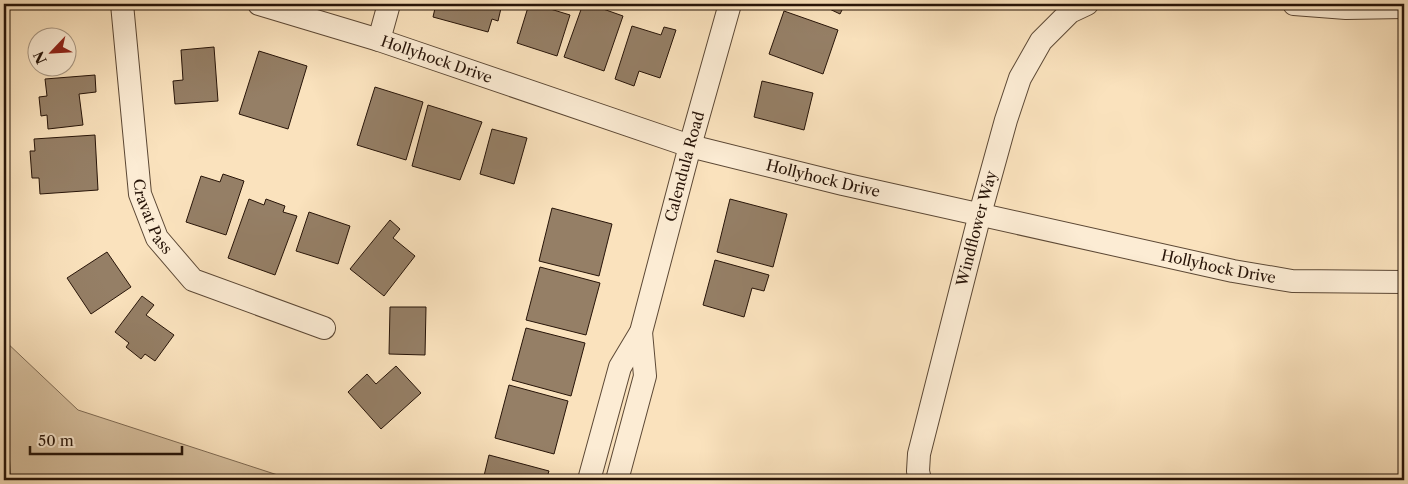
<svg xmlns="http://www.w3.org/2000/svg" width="1408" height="484" font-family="'Libre Caslon Text',serif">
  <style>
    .green { fill: #d6bf9e; stroke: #7e6a53 }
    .building { fill: #957f66; stroke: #271408 }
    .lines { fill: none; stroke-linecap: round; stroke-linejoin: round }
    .street-casing { stroke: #5c4835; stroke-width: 24 }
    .street { stroke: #fcecd4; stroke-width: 22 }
    .labels { text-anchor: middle; stroke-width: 4; stroke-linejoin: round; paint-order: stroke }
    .street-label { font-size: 15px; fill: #271408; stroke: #fcecd4 }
  </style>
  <rect width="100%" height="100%" fill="#fae2bd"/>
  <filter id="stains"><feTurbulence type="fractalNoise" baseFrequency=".004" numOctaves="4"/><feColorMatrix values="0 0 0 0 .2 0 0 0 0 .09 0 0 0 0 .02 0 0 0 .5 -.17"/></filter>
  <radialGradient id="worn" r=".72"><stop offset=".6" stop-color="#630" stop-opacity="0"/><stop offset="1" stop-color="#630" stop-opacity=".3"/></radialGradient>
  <path class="green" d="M 4,340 L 78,410 L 293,480 L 11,480 L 4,387 Z"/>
  <path class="building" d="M 436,4 L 502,4 L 498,21 L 492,19 L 488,32 L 433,17 Z
    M 529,4 L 534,4 L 570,15 L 557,56 L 517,43 Z
    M 583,4 L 589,4 L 623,16 L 604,71 L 564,57 Z
    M 819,4 L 845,4 L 840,14 Z
    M 784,11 L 838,30 L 823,74 L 769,54 Z
    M 632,26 L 661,35 L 664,27 L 676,30 L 660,78 L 639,71 L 634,86 L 615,79 Z
    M 214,47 L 218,101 L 175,104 L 173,81 L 183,80 L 181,50 Z
    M 259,51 L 307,66 L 288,129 L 239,114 Z
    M 95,75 L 96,92 L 79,94 L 83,125 L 48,129 L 47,115 L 41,116 L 39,97 L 47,96 L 45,79 Z
    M 762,81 L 813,93 L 804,130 L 754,117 Z
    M 375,87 L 423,102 L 406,160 L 357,145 Z
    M 428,105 L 482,122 L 460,180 L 412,166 Z
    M 492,129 L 527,138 L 514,184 L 480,174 Z
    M 95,135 L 98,190 L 40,194 L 39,178 L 32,178 L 30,151 L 35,151 L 34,139 Z
    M 223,174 L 244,181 L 226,235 L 186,222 L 201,176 L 220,182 Z
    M 249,199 L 264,205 L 266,199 L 285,206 L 283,212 L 297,216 L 275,275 L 228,258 Z
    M 730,199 L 787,214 L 773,267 L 717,252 Z
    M 552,208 L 612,224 L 599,276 L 539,261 Z
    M 309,212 L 350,226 L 338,264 L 296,251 Z
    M 390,220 L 400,229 L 393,238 L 415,256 L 384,296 L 350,269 Z
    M 107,252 L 131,287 L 91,314 L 67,278 Z
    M 715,260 L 769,275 L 764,291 L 752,288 L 744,317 L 703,305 Z
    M 540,267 L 600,283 L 586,335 L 526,320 Z
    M 142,296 L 154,305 L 146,315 L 174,335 L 155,361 L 145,354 L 141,359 L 126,347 L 129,343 L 115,332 Z
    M 390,307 L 426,307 L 425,355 L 389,354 Z
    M 526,328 L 585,343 L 571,396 L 512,380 Z
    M 396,366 L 421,393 L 381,429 L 348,392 L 367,374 L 376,384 Z
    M 509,385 L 568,401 L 554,454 L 495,438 Z
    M 489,455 L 549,471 L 546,480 L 483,480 Z"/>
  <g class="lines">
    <defs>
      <g id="street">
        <path id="s1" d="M 122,4 L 140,194 L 157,238 L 193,280 L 324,328"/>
        <path id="s2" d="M 259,4 L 379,40 L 690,146 L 843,184 L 1233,271 L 1292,281 L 1404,282"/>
        <path d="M 1294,4 L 1346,8 L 1404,7"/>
        <path d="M 379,40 L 389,4"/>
        <path id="s3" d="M 589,480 L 620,367 L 641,332 L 690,146 L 730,4"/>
        <path d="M 617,480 L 645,376 L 641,332"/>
        <path id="s4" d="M 920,480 L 918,471 L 919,454 L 980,214 L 1006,120 L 1020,78 L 1041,41 L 1070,12 L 1087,4"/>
      </g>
    </defs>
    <use href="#street" class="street-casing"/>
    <use href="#street" class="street"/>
  </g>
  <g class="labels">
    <g class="street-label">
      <text dy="5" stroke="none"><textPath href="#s2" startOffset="186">Hollyhock Drive</textPath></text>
      <text dy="5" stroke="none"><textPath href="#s3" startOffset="329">Calendula Road</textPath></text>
      <text dy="5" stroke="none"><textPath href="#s2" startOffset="591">Hollyhock Drive</textPath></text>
      <text dy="5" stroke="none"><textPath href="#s1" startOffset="216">Cravat Pass</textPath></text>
      <text dy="5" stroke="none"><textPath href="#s4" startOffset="259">Windflower Way</textPath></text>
      <text dy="5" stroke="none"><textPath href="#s2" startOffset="996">Hollyhock Drive</textPath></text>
    </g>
  </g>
  <rect width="1408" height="484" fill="none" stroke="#fae2bd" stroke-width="20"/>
  <rect x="5" y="5" width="1398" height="474" fill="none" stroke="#271408" stroke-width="2.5"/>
  <rect x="10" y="10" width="1388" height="464" fill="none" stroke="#271408"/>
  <g transform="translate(52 52) rotate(245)"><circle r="24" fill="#fcecd4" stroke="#a79682"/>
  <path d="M0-4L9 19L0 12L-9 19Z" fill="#8f2418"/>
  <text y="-8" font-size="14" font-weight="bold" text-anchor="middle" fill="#271408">N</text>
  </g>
  <path d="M30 446v8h152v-8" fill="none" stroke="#271408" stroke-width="2.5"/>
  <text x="38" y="446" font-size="15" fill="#271408" stroke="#fcecd4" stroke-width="4" paint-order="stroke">50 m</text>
  <rect width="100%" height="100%" filter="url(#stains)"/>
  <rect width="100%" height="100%" fill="url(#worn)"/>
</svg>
